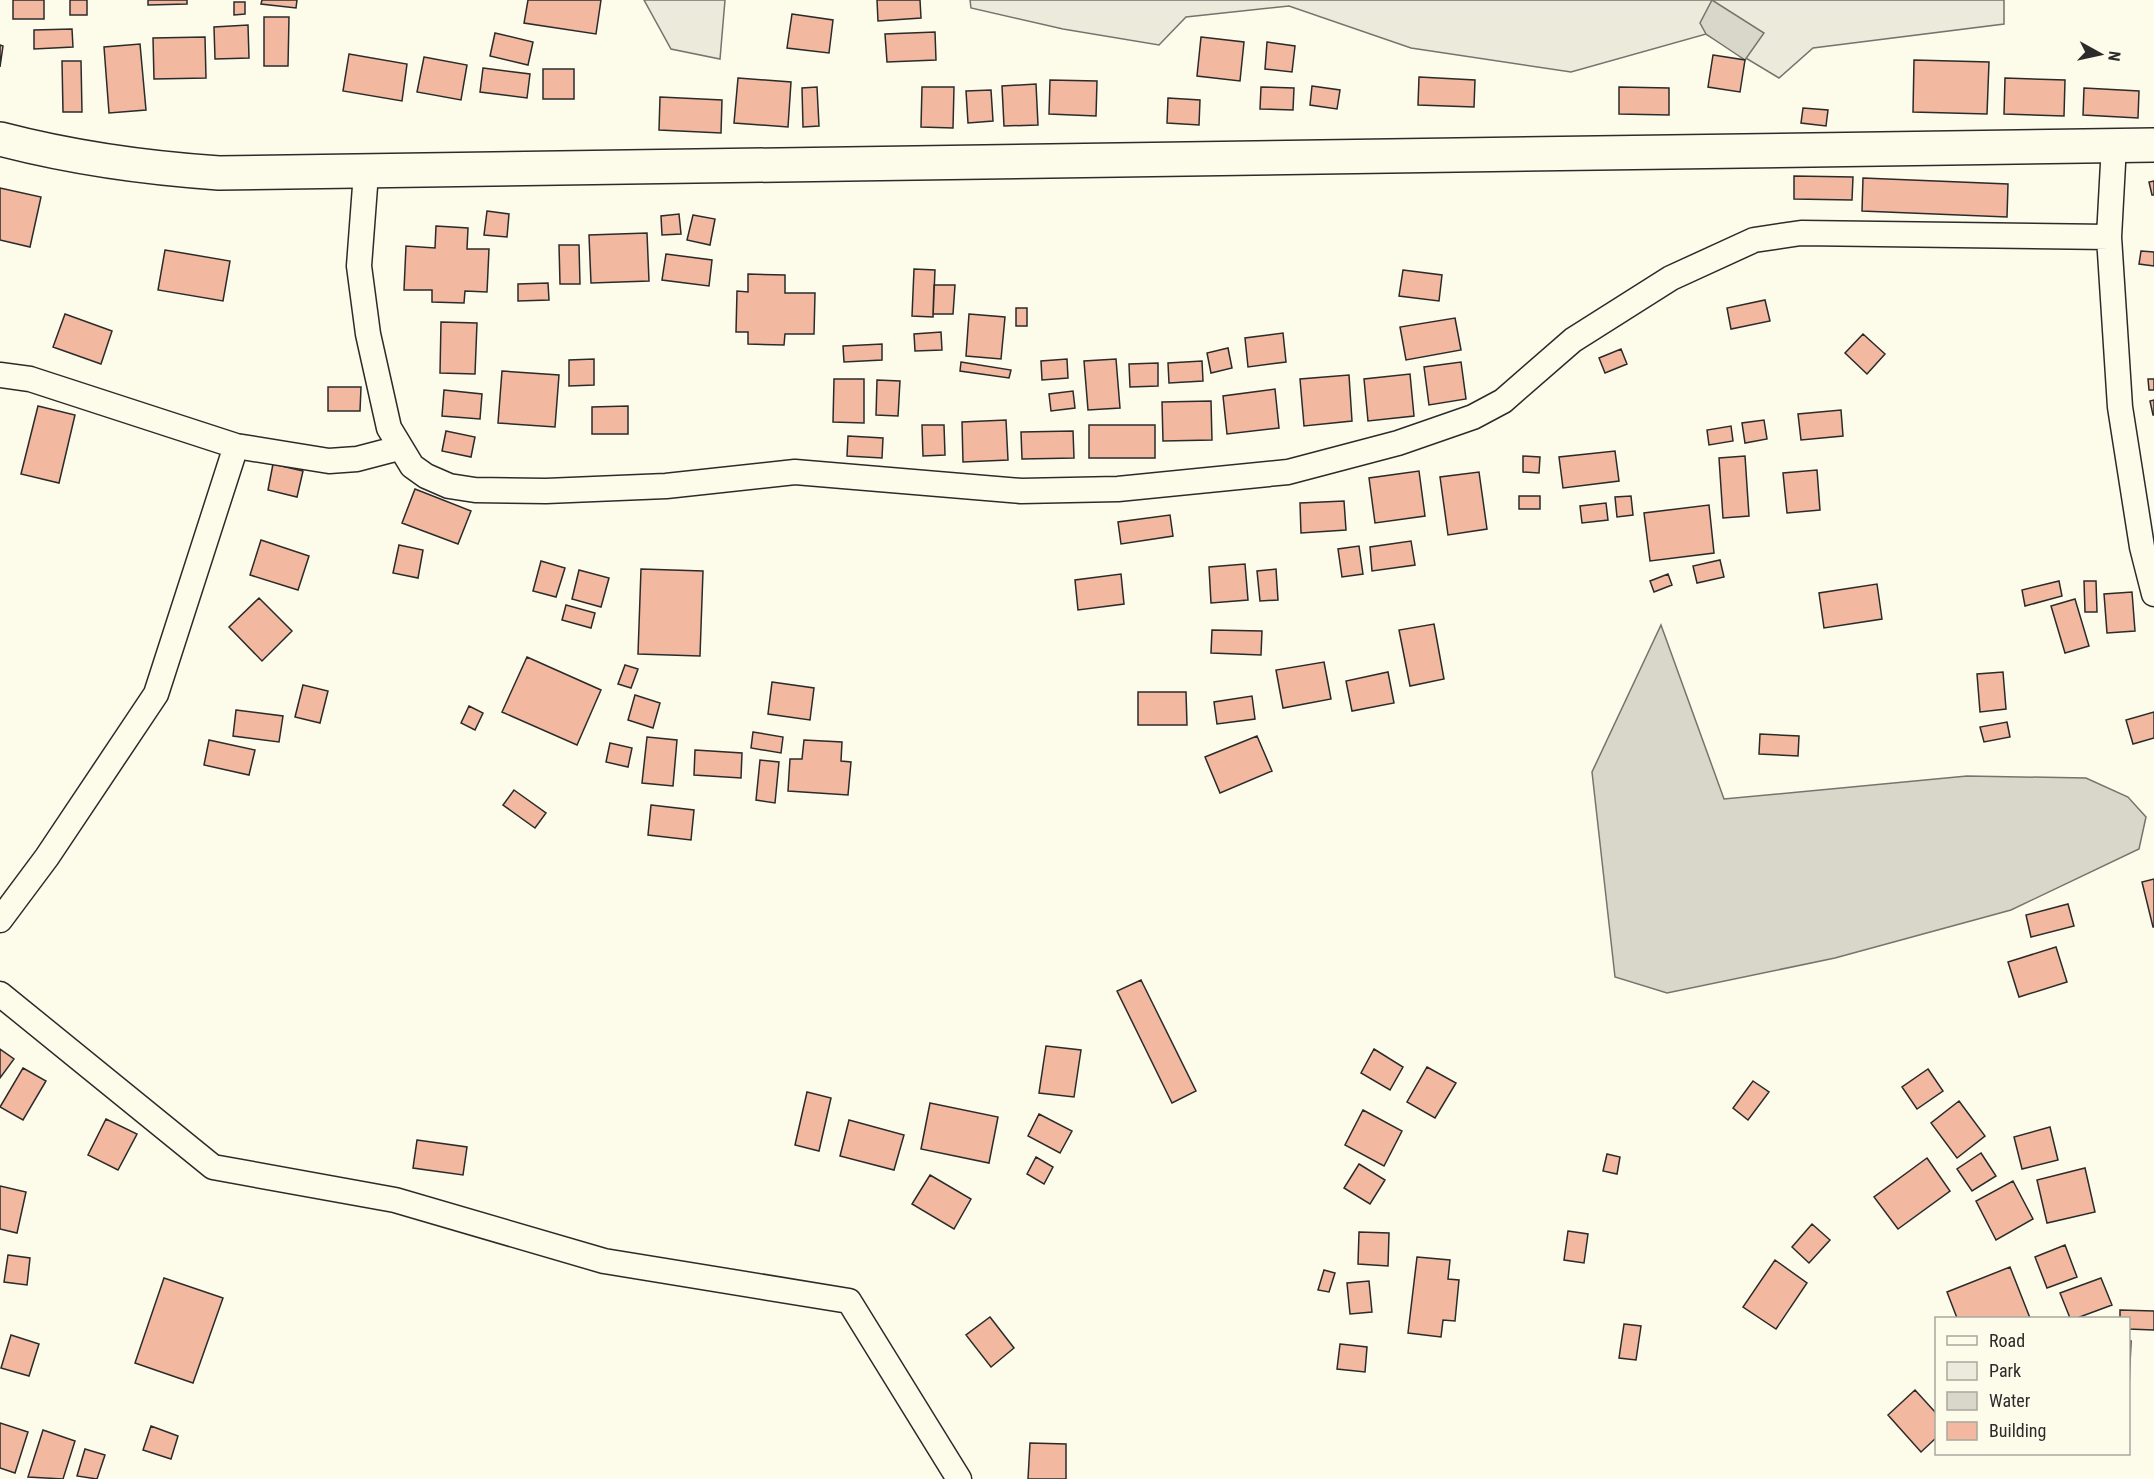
<svg xmlns="http://www.w3.org/2000/svg" width="2154" height="1479" font-family="'Roboto Condensed',sans-serif">
  <style>
    .green { fill: #ecebdb; stroke: #74746e; stroke-width: 1.5 }
    .water { fill: #d8d7c9; stroke: #74746e; stroke-width: 1.5 }
    .building { fill: #f2b8a0; stroke: #2b2b2b; stroke-width: 1.5 }
    .lines { fill: none; stroke-linecap: round; stroke-linejoin: round }
    .minor-casing { stroke: #2b2b2b; stroke-width: 27 }
    .trunk-casing { stroke: #2b2b2b; stroke-width: 36 }
    .minor { stroke: #fdfbea; stroke-width: 24 }
    .trunk { stroke: #fdfbea; stroke-width: 33 }
  </style>
  <rect width="100%" height="100%" fill="#fdfbea"/>
  <path class="green" d="M 644,0 L 725,0 L 720,59 L 671,49 Z
    M 970,0 L 2004,0 L 2004,24 L 1813,48 L 1779,78 L 1706,34 L 1571,72 L 1411,48 L 1289,6 L 1186,17 L 1159,45 L 1063,29 L 971,8 Z"/>
  <path class="water" d="M 1712,0 L 1764,33 L 1745,60 L 1706,34 L 1700,23 Z
    M 1661,625 L 1724,799 L 1967,776 L 2086,778 L 2128,797 L 2146,817 L 2139,849 L 2011,910 L 1835,958 L 1667,993 L 1615,977 L 1592,772 Z"/>
  <path class="building" d="M 13,0 L 44,0 L 44,19 L 13,19 Z
    M 70,0 L 87,0 L 87,15 L 70,15 Z
    M 148,0 L 187,0 L 187,4 L 148,5 Z
    M 262,0 L 297,0 L 296,8 L 261,4 Z
    M 528,0 L 601,0 L 596,34 L 524,23 Z
    M 877,0 L 920,0 L 921,18 L 878,21 Z
    M 234,2 L 245,2 L 245,14 L 234,15 Z
    M 792,14 L 833,20 L 829,53 L 787,48 Z
    M 264,17 L 289,17 L 288,66 L 264,66 Z
    M 248,25 L 249,58 L 215,59 L 214,27 Z
    M 72,29 L 73,47 L 34,49 L 34,30 Z
    M 935,32 L 936,60 L 887,62 L 885,34 Z
    M 495,33 L 533,42 L 528,65 L 490,56 Z
    M 205,37 L 206,78 L 154,79 L 153,38 Z
    M 1201,37 L 1244,42 L 1240,81 L 1197,76 Z
    M 1267,42 L 1295,46 L 1292,72 L 1265,69 Z
    M 140,44 L 146,110 L 109,113 L 104,47 Z
    M 0,45 L 3,46 L 0,67 Z
    M 349,54 L 407,64 L 402,101 L 343,91 Z
    M 1713,55 L 1745,60 L 1740,92 L 1708,87 Z
    M 424,57 L 467,65 L 461,100 L 417,92 Z
    M 1914,60 L 1989,62 L 1987,114 L 1913,112 Z
    M 62,61 L 81,61 L 82,112 L 63,112 Z
    M 483,68 L 530,74 L 527,98 L 480,92 Z
    M 543,69 L 574,69 L 574,99 L 543,99 Z
    M 1419,77 L 1475,80 L 1474,107 L 1418,105 Z
    M 738,78 L 791,82 L 788,127 L 734,123 Z
    M 2005,78 L 2065,80 L 2064,116 L 2004,114 Z
    M 1050,80 L 1097,81 L 1096,116 L 1049,114 Z
    M 1036,84 L 1038,125 L 1004,126 L 1002,86 Z
    M 1312,86 L 1340,90 L 1337,109 L 1310,105 Z
    M 817,87 L 819,126 L 803,127 L 802,88 Z
    M 922,87 L 954,87 L 953,128 L 921,127 Z
    M 1261,87 L 1294,88 L 1293,110 L 1260,109 Z
    M 1619,87 L 1669,88 L 1669,115 L 1619,114 Z
    M 2084,88 L 2139,91 L 2138,118 L 2083,115 Z
    M 991,90 L 993,121 L 968,123 L 966,91 Z
    M 660,97 L 722,100 L 721,133 L 659,130 Z
    M 1168,98 L 1200,100 L 1199,125 L 1167,123 Z
    M 1803,108 L 1828,110 L 1826,126 L 1801,123 Z
    M 1794,176 L 1853,177 L 1852,200 L 1794,199 Z
    M 1863,178 L 2008,184 L 2007,217 L 1862,211 Z
    M 2154,181 L 2154,195 L 2152,195 L 2149,182 Z
    M 0,188 L 41,197 L 30,247 L 0,240 Z
    M 487,211 L 509,214 L 507,237 L 484,235 Z
    M 679,214 L 681,234 L 662,235 L 661,216 Z
    M 693,215 L 715,219 L 710,245 L 687,240 Z
    M 436,226 L 468,228 L 467,249 L 489,249 L 487,292 L 465,291 L 464,303 L 432,302 L 432,290 L 404,290 L 406,246 L 435,248 Z
    M 647,233 L 649,281 L 591,283 L 589,235 Z
    M 559,245 L 579,245 L 580,284 L 560,284 Z
    M 165,250 L 230,261 L 223,301 L 158,290 Z
    M 2141,251 L 2154,252 L 2154,266 L 2139,264 Z
    M 666,254 L 712,260 L 709,286 L 662,280 Z
    M 914,269 L 935,270 L 933,317 L 912,316 Z
    M 1403,270 L 1442,275 L 1439,301 L 1399,296 Z
    M 748,274 L 785,275 L 785,293 L 815,293 L 814,334 L 785,334 L 784,345 L 748,344 L 748,332 L 736,332 L 737,291 L 748,292 Z
    M 548,283 L 549,300 L 518,301 L 518,284 Z
    M 934,285 L 955,285 L 953,314 L 933,314 Z
    M 1765,300 L 1770,321 L 1731,329 L 1727,308 Z
    M 1016,308 L 1027,308 L 1027,326 L 1016,326 Z
    M 65,314 L 112,331 L 101,364 L 53,347 Z
    M 969,314 L 1005,317 L 1001,359 L 966,356 Z
    M 1455,318 L 1461,350 L 1406,360 L 1400,327 Z
    M 441,322 L 477,323 L 475,374 L 440,373 Z
    M 941,332 L 942,350 L 915,351 L 914,334 Z
    M 1283,333 L 1286,362 L 1248,367 L 1245,338 Z
    M 1863,334 L 1885,354 L 1867,374 L 1845,353 Z
    M 882,344 L 882,360 L 844,362 L 843,346 Z
    M 1228,348 L 1232,368 L 1211,373 L 1207,353 Z
    M 1621,349 L 1627,364 L 1605,373 L 1599,358 Z
    M 594,359 L 594,385 L 569,386 L 569,360 Z
    M 1067,359 L 1068,378 L 1042,380 L 1041,361 Z
    M 1116,359 L 1120,408 L 1088,410 L 1084,361 Z
    M 1202,361 L 1203,381 L 1169,383 L 1168,363 Z
    M 961,362 L 1011,370 L 1009,378 L 960,371 Z
    M 1461,362 L 1466,399 L 1429,405 L 1424,367 Z
    M 1158,363 L 1158,386 L 1130,387 L 1129,364 Z
    M 502,371 L 559,375 L 555,427 L 498,423 Z
    M 1410,374 L 1414,416 L 1368,421 L 1364,379 Z
    M 1349,375 L 1352,421 L 1304,426 L 1300,379 Z
    M 834,379 L 864,379 L 864,423 L 833,422 Z
    M 2148,379 L 2154,379 L 2154,390 L 2149,390 Z
    M 877,380 L 900,381 L 898,416 L 876,415 Z
    M 328,387 L 361,387 L 360,411 L 328,411 Z
    M 1275,389 L 1279,428 L 1227,434 L 1223,396 Z
    M 444,390 L 482,394 L 480,419 L 442,416 Z
    M 1073,391 L 1075,408 L 1051,411 L 1049,394 Z
    M 2154,400 L 2154,415 L 2153,415 L 2150,401 Z
    M 1211,401 L 1212,440 L 1163,441 L 1162,402 Z
    M 38,406 L 75,415 L 59,483 L 21,474 Z
    M 628,406 L 628,434 L 592,434 L 592,407 Z
    M 1841,410 L 1843,436 L 1801,440 L 1798,414 Z
    M 1006,420 L 1008,460 L 963,462 L 962,422 Z
    M 1764,420 L 1767,439 L 1745,443 L 1742,423 Z
    M 922,425 L 944,425 L 945,455 L 923,456 Z
    M 1089,425 L 1155,425 L 1155,458 L 1089,458 Z
    M 1731,426 L 1733,441 L 1709,445 L 1707,430 Z
    M 446,431 L 475,437 L 471,457 L 442,451 Z
    M 1073,431 L 1074,458 L 1022,459 L 1021,432 Z
    M 848,436 L 883,438 L 882,458 L 847,456 Z
    M 1615,451 L 1619,481 L 1563,488 L 1559,457 Z
    M 1523,456 L 1540,457 L 1539,473 L 1523,472 Z
    M 1745,456 L 1749,516 L 1723,518 L 1719,458 Z
    M 273,464 L 303,471 L 297,497 L 268,490 Z
    M 1817,470 L 1820,510 L 1787,513 L 1783,473 Z
    M 1419,471 L 1425,516 L 1375,523 L 1369,478 Z
    M 1479,472 L 1487,529 L 1448,535 L 1440,477 Z
    M 415,489 L 471,511 L 458,544 L 402,523 Z
    M 1519,496 L 1540,496 L 1540,509 L 1519,509 Z
    M 1631,496 L 1633,515 L 1617,517 L 1615,497 Z
    M 1344,501 L 1346,530 L 1301,533 L 1300,503 Z
    M 1606,503 L 1608,520 L 1582,523 L 1580,506 Z
    M 1709,505 L 1714,553 L 1650,561 L 1644,513 Z
    M 1170,515 L 1173,536 L 1121,544 L 1118,522 Z
    M 261,540 L 309,556 L 298,590 L 250,575 Z
    M 1411,541 L 1415,565 L 1372,571 L 1370,547 Z
    M 399,545 L 423,550 L 418,578 L 393,573 Z
    M 1359,546 L 1363,574 L 1342,577 L 1338,549 Z
    M 1720,560 L 1724,577 L 1697,583 L 1693,566 Z
    M 541,561 L 565,568 L 556,597 L 533,591 Z
    M 1245,564 L 1248,600 L 1211,603 L 1209,567 Z
    M 641,569 L 703,571 L 700,656 L 638,654 Z
    M 1276,569 L 1278,600 L 1260,601 L 1257,571 Z
    M 579,570 L 609,578 L 601,607 L 572,599 Z
    M 1121,574 L 1124,604 L 1078,610 L 1075,580 Z
    M 1668,574 L 1672,585 L 1654,592 L 1650,581 Z
    M 2059,581 L 2062,596 L 2025,606 L 2022,590 Z
    M 2084,581 L 2096,581 L 2097,612 L 2085,612 Z
    M 1877,584 L 1882,619 L 1824,628 L 1819,593 Z
    M 2132,592 L 2135,631 L 2107,633 L 2104,594 Z
    M 259,598 L 292,631 L 262,661 L 229,627 Z
    M 2075,599 L 2089,646 L 2065,653 L 2051,606 Z
    M 566,605 L 595,613 L 591,628 L 562,620 Z
    M 1434,624 L 1444,679 L 1410,686 L 1399,630 Z
    M 1212,630 L 1262,631 L 1261,655 L 1211,653 Z
    M 527,657 L 601,690 L 577,745 L 502,712 Z
    M 1324,662 L 1331,699 L 1283,708 L 1276,670 Z
    M 625,665 L 638,669 L 631,688 L 618,684 Z
    M 1388,672 L 1394,703 L 1352,711 L 1346,681 Z
    M 2003,672 L 2006,709 L 1980,712 L 1977,674 Z
    M 772,682 L 814,688 L 810,720 L 768,714 Z
    M 303,685 L 328,691 L 320,723 L 295,717 Z
    M 1138,692 L 1186,692 L 1187,725 L 1138,725 Z
    M 635,695 L 660,703 L 653,728 L 628,720 Z
    M 1252,696 L 1255,719 L 1217,724 L 1214,702 Z
    M 469,706 L 483,713 L 475,730 L 461,723 Z
    M 236,710 L 283,716 L 279,742 L 233,736 Z
    M 2154,712 L 2154,738 L 2133,744 L 2126,720 Z
    M 2007,722 L 2010,737 L 1984,742 L 1980,727 Z
    M 753,732 L 783,737 L 781,753 L 751,748 Z
    M 1760,734 L 1799,736 L 1798,756 L 1759,754 Z
    M 1257,736 L 1272,771 L 1220,793 L 1205,757 Z
    M 647,737 L 677,740 L 673,786 L 642,783 Z
    M 209,740 L 255,750 L 249,775 L 204,765 Z
    M 804,740 L 842,742 L 841,761 L 851,762 L 848,795 L 788,791 L 790,759 L 802,759 Z
    M 610,743 L 632,748 L 628,767 L 606,762 Z
    M 695,750 L 742,753 L 741,778 L 694,775 Z
    M 760,760 L 779,762 L 775,803 L 756,800 Z
    M 514,790 L 546,813 L 535,828 L 503,805 Z
    M 651,805 L 694,810 L 691,840 L 648,835 Z
    M 2154,879 L 2154,927 L 2153,927 L 2142,882 Z
    M 2068,904 L 2074,926 L 2031,937 L 2026,915 Z
    M 2056,947 L 2067,982 L 2019,997 L 2008,962 Z
    M 1141,980 L 1196,1091 L 1172,1103 L 1117,991 Z
    M 1046,1046 L 1081,1050 L 1074,1097 L 1039,1093 Z
    M 0,1049 L 14,1059 L 0,1078 Z
    M 1374,1049 L 1403,1067 L 1390,1090 L 1361,1073 Z
    M 1427,1067 L 1456,1083 L 1435,1118 L 1407,1102 Z
    M 23,1068 L 46,1081 L 23,1120 L 0,1107 Z
    M 1928,1069 L 1943,1091 L 1917,1109 L 1902,1087 Z
    M 1753,1081 L 1769,1092 L 1748,1120 L 1733,1108 Z
    M 807,1092 L 831,1098 L 819,1151 L 795,1145 Z
    M 1959,1101 L 1985,1136 L 1957,1158 L 1931,1123 Z
    M 930,1103 L 998,1117 L 989,1163 L 921,1149 Z
    M 1363,1110 L 1402,1131 L 1384,1166 L 1345,1145 Z
    M 1039,1114 L 1072,1131 L 1060,1153 L 1028,1136 Z
    M 106,1119 L 137,1134 L 118,1170 L 88,1155 Z
    M 849,1120 L 904,1135 L 894,1170 L 840,1156 Z
    M 2050,1127 L 2058,1160 L 2022,1169 L 2014,1137 Z
    M 417,1140 L 467,1147 L 463,1175 L 413,1168 Z
    M 1981,1153 L 1996,1176 L 1972,1191 L 1957,1169 Z
    M 1607,1154 L 1620,1157 L 1617,1174 L 1603,1171 Z
    M 1036,1157 L 1053,1167 L 1044,1184 L 1027,1174 Z
    M 1927,1158 L 1950,1191 L 1898,1229 L 1874,1197 Z
    M 1359,1164 L 1385,1180 L 1370,1204 L 1344,1188 Z
    M 2085,1168 L 2095,1212 L 2047,1223 L 2037,1180 Z
    M 930,1175 L 971,1199 L 954,1229 L 912,1204 Z
    M 2013,1181 L 2033,1219 L 1996,1240 L 1976,1201 Z
    M 0,1186 L 26,1192 L 17,1233 L 0,1229 Z
    M 1812,1224 L 1830,1240 L 1809,1263 L 1792,1247 Z
    M 1568,1231 L 1588,1234 L 1584,1263 L 1564,1260 Z
    M 1359,1232 L 1389,1233 L 1388,1266 L 1358,1264 Z
    M 2065,1245 L 2077,1277 L 2047,1288 L 2035,1257 Z
    M 8,1255 L 30,1258 L 27,1285 L 4,1282 Z
    M 1417,1257 L 1450,1260 L 1448,1279 L 1459,1280 L 1455,1321 L 1443,1320 L 1441,1337 L 1408,1333 Z
    M 1775,1260 L 1807,1283 L 1776,1329 L 1743,1307 Z
    M 2010,1267 L 2030,1318 L 1957,1318 L 1947,1292 Z
    M 1324,1270 L 1335,1273 L 1329,1292 L 1318,1290 Z
    M 164,1278 L 223,1298 L 193,1383 L 135,1363 Z
    M 2101,1278 L 2112,1305 L 2077,1318 L 2070,1318 L 2060,1293 Z
    M 1369,1281 L 1372,1312 L 1350,1314 L 1347,1283 Z
    M 2120,1310 L 2154,1311 L 2154,1330 L 2128,1329 L 2128,1318 L 2120,1318 Z
    M 990,1317 L 1014,1348 L 991,1367 L 966,1335 Z
    M 1624,1324 L 1641,1326 L 1636,1360 L 1619,1358 Z
    M 11,1335 L 39,1344 L 29,1376 L 1,1368 Z
    M 2128,1341 L 2131,1341 L 2129,1389 L 2128,1389 Z
    M 1340,1344 L 1367,1347 L 1365,1372 L 1337,1369 Z
    M 1915,1390 L 1936,1413 L 1936,1438 L 1921,1452 L 1888,1415 Z
    M 0,1423 L 28,1432 L 15,1473 L 0,1468 Z
    M 151,1426 L 178,1436 L 171,1459 L 143,1450 Z
    M 43,1430 L 75,1441 L 63,1479 L 28,1477 Z
    M 1030,1443 L 1066,1444 L 1066,1479 L 1028,1479 Z
    M 85,1449 L 105,1455 L 97,1479 L 77,1476 Z"/>
  <g class="lines">
    <defs>
      <path id="minor" d="M 2114,145 L 2109,237 L 2120,407 L 2142,547 L 2154,594
        M 366,173 L 359,266 L 368,334 L 389,428 L 412,466 L 426,476 L 449,486 L 475,490 L 546,491 L 666,486 L 795,472 L 1021,491 L 1118,489 L 1288,472 L 1398,443 L 1473,417 L 1503,401 L 1573,340 L 1671,278 L 1754,240 L 1801,233 L 2109,237
        M 0,375 L 30,379 L 236,446 L 329,461 L 357,459 L 399,448
        M 0,920 L 47,857 L 156,694 L 236,446
        M 0,994 L 213,1167 L 395,1200 L 604,1261 L 849,1301 L 959,1479"/>
      <path id="trunk" d="M 0,139 C 73,158 144,168 219,173 L 2154,145"/>
    </defs>
    <use href="#minor" class="minor-casing"/>
    <use href="#trunk" class="trunk-casing"/>
    <use href="#minor" class="minor"/>
    <use href="#trunk" class="trunk"/>
  </g>
  <rect x="1935" y="1317" width="195" height="138" fill="#fdfbea" stroke="#a9a89e" stroke-width="1.5"/>
  <rect x="1947" y="1336" width="30" height="9" fill="#fdfbea" stroke="#a9a89e" stroke-width="1.5"/>
  <text x="1989" y="1347" font-size="18" fill="#2b2b2b">Road</text>
  <rect x="1947" y="1362" width="30" height="18" fill="#ecebdb" stroke="#a9a89e" stroke-width="1.5"/>
  <text x="1989" y="1377" font-size="18" fill="#2b2b2b">Park</text>
  <rect x="1947" y="1392" width="30" height="18" fill="#d8d7c9" stroke="#a9a89e" stroke-width="1.5"/>
  <text x="1989" y="1407" font-size="18" fill="#2b2b2b">Water</text>
  <rect x="1947" y="1422" width="30" height="18" fill="#f2b8a0" stroke="#a9a89e" stroke-width="1.5"/>
  <text x="1989" y="1437" font-size="18" fill="#2b2b2b">Building</text>
  <g transform="translate(2100 54) rotate(98)" stroke="#fdfbea" stroke-width="4.5" paint-order="stroke">
  <path d="M0-4.5L10 22L0 15L-10 22Z" fill="#2b2b2b"/>
  <text y="-9" font-size="16" font-weight="bold" text-anchor="middle" fill="#2b2b2b">N</text>
  </g>
</svg>
